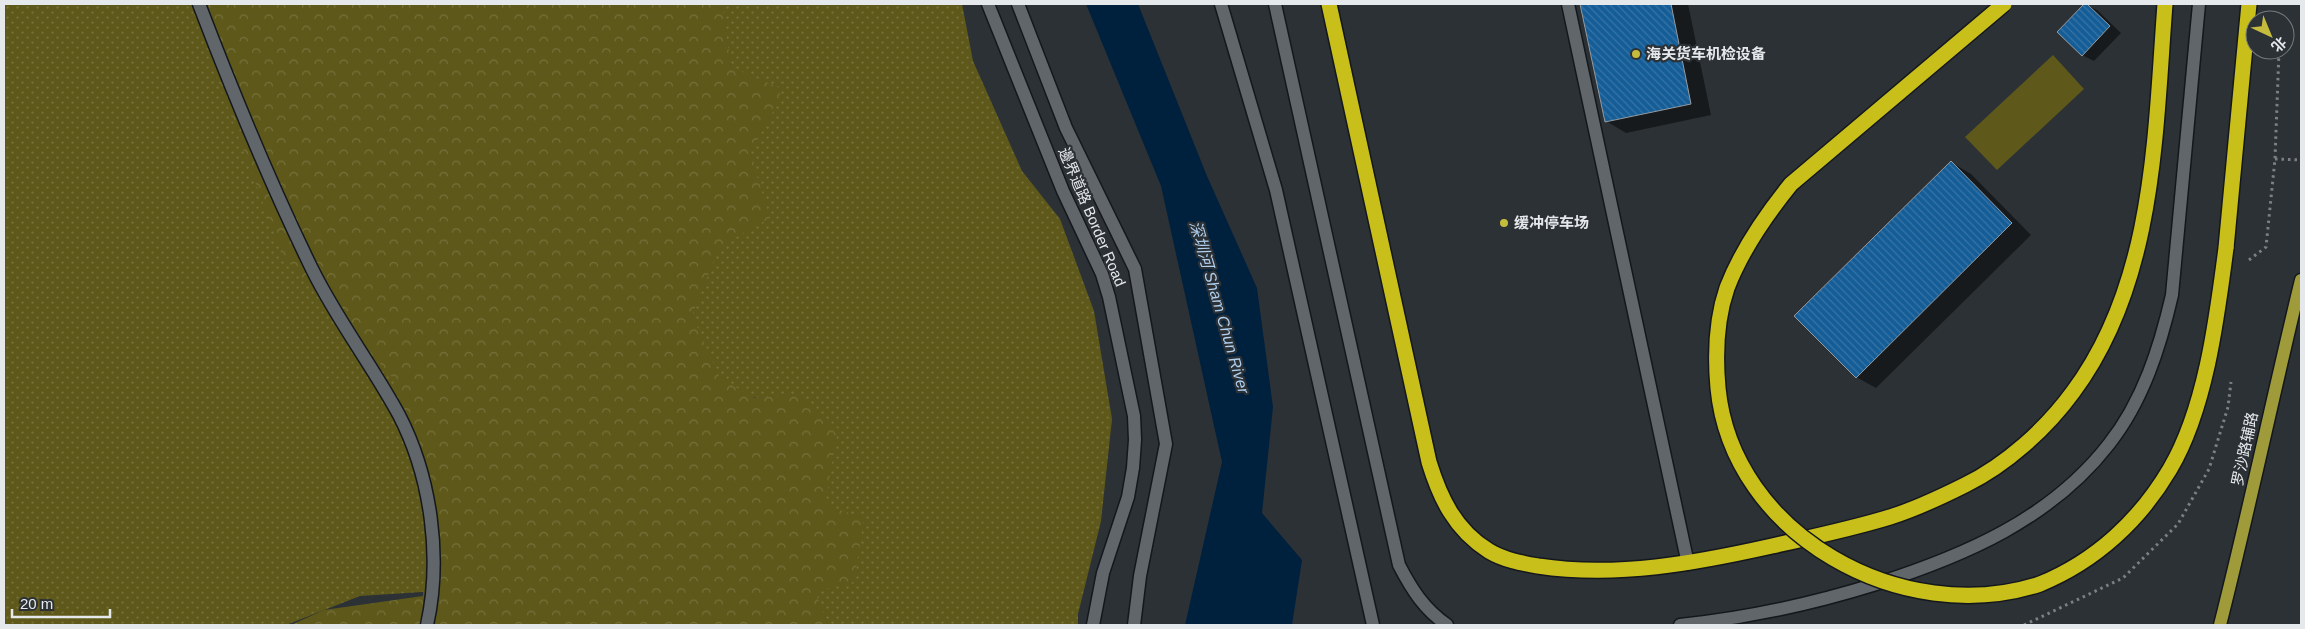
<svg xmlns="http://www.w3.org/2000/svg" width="2305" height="629" font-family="Helvetica,'Noto Sans SC',sans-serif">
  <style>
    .grass { fill: url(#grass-dots) }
    .forest { fill: url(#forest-crowns) }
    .pitch { fill: #5e591a }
    .water { fill: #00213e }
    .shadow { fill: #0007 }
    .building { fill: url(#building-back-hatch); stroke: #949a9f }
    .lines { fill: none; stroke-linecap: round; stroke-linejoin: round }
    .minor-casing { stroke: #14181d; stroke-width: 15 }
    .major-casing { stroke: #14181d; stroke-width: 15 }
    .highway-casing { stroke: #14181d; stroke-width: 18 }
    .path { stroke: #7c8084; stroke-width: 3; stroke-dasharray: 2.5 4; stroke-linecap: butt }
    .minor { stroke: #61666b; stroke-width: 12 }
    .major { stroke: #9f9b3b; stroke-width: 12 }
    .highway { stroke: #c9bf1b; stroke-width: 15 }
    .highway-bridge-casing { stroke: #14181d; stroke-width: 18; stroke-linecap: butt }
    .highway-bridge { stroke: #c9bf1b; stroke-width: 15 }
    .poi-dot { fill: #c5bc3d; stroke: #2c3135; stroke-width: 2 }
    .labels { text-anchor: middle; stroke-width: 4.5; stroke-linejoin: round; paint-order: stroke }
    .poi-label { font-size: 15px; font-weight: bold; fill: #e6e9ec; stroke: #2c3135; text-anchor: start }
    .street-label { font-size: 15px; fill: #e6e9ec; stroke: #2c3135 }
    .water-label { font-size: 16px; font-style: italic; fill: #aecff0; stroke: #2c3135 }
  </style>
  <defs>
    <pattern id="grass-dots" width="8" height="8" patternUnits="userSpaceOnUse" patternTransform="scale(1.25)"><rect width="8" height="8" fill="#5e591a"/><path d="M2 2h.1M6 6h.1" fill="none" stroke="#75713b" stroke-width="1.8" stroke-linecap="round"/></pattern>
    <pattern id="forest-crowns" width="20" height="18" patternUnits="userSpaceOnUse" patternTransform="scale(1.25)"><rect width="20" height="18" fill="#5e591a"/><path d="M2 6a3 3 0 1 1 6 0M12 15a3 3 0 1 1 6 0" fill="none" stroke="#75713b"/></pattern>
    <pattern id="building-back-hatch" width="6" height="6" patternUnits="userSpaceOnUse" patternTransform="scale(1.25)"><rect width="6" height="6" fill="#155d97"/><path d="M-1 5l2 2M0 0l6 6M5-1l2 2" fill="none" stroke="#3774a6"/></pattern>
  </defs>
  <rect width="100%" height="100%" fill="#2c3135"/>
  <path class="grass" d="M 4,4 L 217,4 L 363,270 L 484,588 L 360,596 L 286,625 L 4,625 Z
    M 718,4 L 962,4 L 973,61 L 1022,171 L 1060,219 L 1094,311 L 1112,419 L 1101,521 L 1078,614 L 1078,625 L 828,625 L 814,591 L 825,506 L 789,399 L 716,396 L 692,315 L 731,67 Z"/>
  <path class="forest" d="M 190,4 L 722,4 L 731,67 L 782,89 L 772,114 L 750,153 L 770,218 L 720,246 L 692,315 L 720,378 L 754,398 L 802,395 L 838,429 L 825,505 L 864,518 L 854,582 L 815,591 L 828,625 L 291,625 L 324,610 L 423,596 L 426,493 L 393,378 L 282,255 Z"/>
  <path class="pitch" d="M 2053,55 L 2084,89 L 1997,170 L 1965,137 Z"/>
  <path class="water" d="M 1086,4 L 1138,4 L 1207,176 L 1257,288 L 1273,407 L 1262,513 L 1302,560 L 1292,625 L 1185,625 L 1222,462 L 1161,186 Z"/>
  <path class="shadow" d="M 1581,4 L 1688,4 L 1711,115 L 1626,133 L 1606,121 Z
    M 2085,4 L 2097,10 L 2121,33 L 2094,61 L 2082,55 L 2058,32 Z
    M 1951,162 L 1971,174 L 2031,235 L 1876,388 L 1856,377 Z"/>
  <path class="building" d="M 1580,4 L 1671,4 L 1691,104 L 1605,122 Z
    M 2084,4 L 2087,4 L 2110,26 L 2082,56 L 2057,32 Z
    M 1951,161 L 2012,223 L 1856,378 L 1794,316 Z"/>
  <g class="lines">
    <defs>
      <path id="minor" d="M 199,4 C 233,93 270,183 312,269 C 337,320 372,365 399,415 C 431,477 442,557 427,625
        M 988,4 L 1063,191 L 1102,274 L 1109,297 L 1134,416 L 1135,440 L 1133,468 L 1128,497 L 1103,573 L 1093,625
        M 1018,4 L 1066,128 L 1135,269 L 1166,444 L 1140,576 L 1134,625
        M 1221,4 L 1276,190 L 1373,625
        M 1275,4 L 1399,565 C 1412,590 1424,609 1447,625
        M 1568,4 L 1688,564
        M 1680,625 C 1747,618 1812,604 1876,584 C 1964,556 2051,519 2109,444 C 2143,401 2160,347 2172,295 L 2199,4"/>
      <path id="major" d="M 2220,625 C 2249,511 2273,395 2301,280"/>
      <path id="highway" d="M 1329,4 L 1429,462 C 1440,498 1455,530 1489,551 C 1504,560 1521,563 1538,566 C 1617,578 1696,563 1772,546 C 1812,537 1851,529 1890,517 C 1916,509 1941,497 1965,485 C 2006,465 2046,429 2073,392 C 2155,282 2155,134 2165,4
        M 2226,248 L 2249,4"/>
    </defs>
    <use href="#minor" class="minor-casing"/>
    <use href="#major" class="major-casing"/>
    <use href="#highway" class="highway-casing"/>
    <path class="path" d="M 2275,159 L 2301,160
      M 2249,260 L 2266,247 L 2275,159 L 2279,50
      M 2024,625 L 2123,578 L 2178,524 L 2209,469 L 2228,407 L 2231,382"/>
    <use href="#minor" class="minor"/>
    <use href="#major" class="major"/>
    <use href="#highway" class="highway"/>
    <defs>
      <path id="highway-bridge" d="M 2004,4 L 1791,184 C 1765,216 1742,249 1727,288 C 1716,320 1715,355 1718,388 C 1732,535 1903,629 2040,584 C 2096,561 2140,520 2170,469 C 2206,408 2217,317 2226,248"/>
    </defs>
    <use href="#highway-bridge" class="highway-bridge-casing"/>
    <use href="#highway-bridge" class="highway-bridge"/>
  </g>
  <g class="poi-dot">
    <circle cx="1636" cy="54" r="5"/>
    <circle cx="1504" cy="223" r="5"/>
  </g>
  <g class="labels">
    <g class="poi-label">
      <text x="1646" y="59">海关货车机检设备</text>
      <text x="1514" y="228">缓冲停车场</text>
    </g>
    <g class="street-label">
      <text transform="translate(1092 217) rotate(67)" y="5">邊界道路 Border Road</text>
      <text transform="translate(2245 449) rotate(-78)" y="5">罗沙路辅路</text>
    </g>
    <g class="water-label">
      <text transform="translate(1220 307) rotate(74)" y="6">深圳河 Sham Chun River</text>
    </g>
  </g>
  <rect width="2305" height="629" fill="none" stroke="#e6e9ec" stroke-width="10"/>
  <g transform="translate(2270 35) rotate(136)"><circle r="24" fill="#2c3135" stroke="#767b7e"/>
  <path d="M0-4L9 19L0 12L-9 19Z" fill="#c5bc3d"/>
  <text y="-8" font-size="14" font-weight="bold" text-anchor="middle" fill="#e6e9ec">北</text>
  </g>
  <path d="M12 609v8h98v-8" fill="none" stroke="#e6e9ec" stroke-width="2.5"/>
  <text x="20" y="609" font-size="15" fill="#e6e9ec" stroke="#2c3135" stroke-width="4" paint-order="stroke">20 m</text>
</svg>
